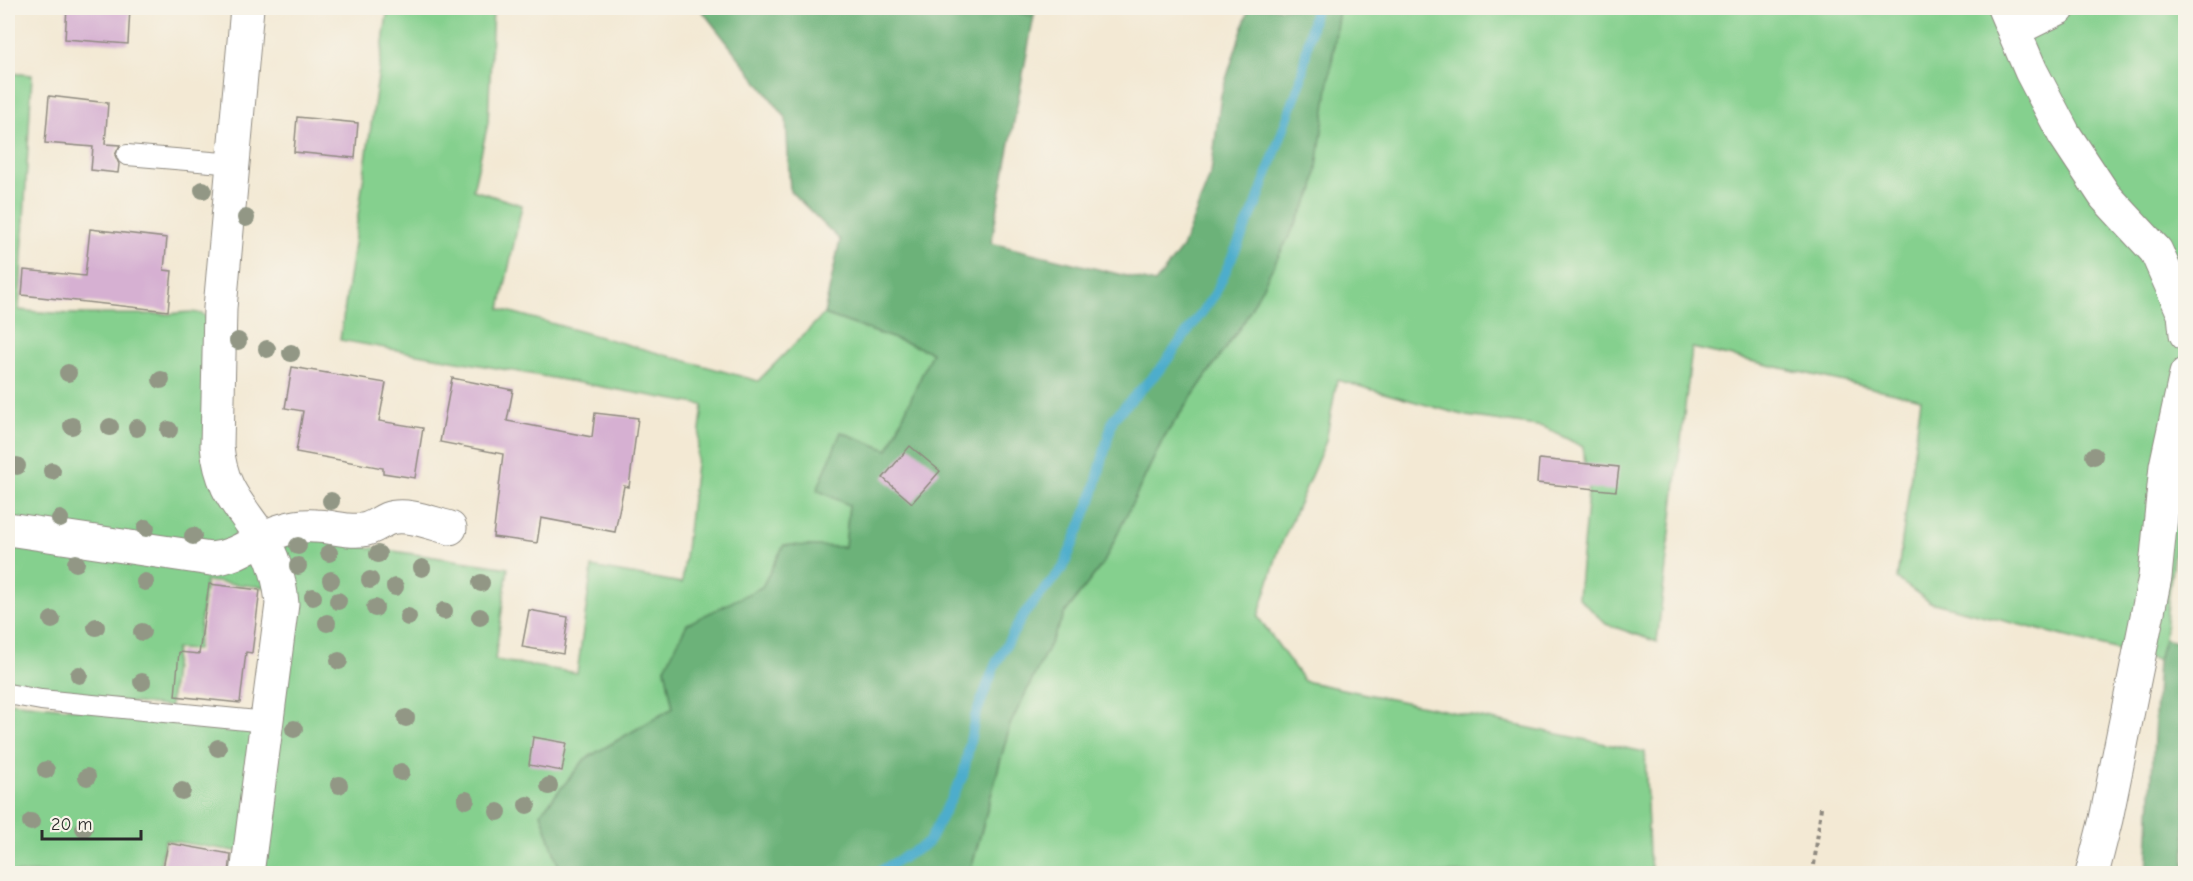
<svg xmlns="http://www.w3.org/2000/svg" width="2193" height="881" font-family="'Comic Neue',sans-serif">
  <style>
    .green { fill: #85d08e; stroke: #587e5c; stroke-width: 1.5 }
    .forest { fill: #6cb279; stroke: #4c6e52; stroke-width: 1.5 }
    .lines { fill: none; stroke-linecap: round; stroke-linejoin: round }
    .stream { stroke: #4dadcc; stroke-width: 10 }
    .building { fill: #d6b0d2 }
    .service-casing { stroke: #8f8a80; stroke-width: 22 }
    .minor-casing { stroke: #8f8a80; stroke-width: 35 }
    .path { stroke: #8f8a80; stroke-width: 4; stroke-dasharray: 4.5 4.5; stroke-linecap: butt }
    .service { stroke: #fff; stroke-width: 20 }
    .minor { stroke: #fff; stroke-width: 33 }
    .tree { fill: #929785 }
  </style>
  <rect width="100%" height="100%" fill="#f7f3e8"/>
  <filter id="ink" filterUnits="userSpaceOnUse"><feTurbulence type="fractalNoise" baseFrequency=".0167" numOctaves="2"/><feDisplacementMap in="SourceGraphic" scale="12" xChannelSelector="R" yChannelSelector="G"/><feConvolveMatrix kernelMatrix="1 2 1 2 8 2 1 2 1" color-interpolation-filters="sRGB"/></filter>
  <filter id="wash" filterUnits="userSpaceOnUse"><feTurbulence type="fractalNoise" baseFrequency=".008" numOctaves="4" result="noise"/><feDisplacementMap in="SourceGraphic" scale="24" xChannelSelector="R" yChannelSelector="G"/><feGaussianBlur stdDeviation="1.35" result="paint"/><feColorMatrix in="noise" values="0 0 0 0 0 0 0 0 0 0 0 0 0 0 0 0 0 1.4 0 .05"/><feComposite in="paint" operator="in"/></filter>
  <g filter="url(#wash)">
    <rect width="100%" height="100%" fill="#f3e9d4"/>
    <path class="green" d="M 388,8 L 493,8 L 488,123 L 473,190 L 522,205 L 500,309 L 758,381 L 824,314 L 932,352 L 888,450 L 841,432 L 849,505 L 845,548 L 784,545 L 762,587 L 738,600 L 665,667 L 673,708 L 585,759 L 541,813 L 561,873 L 255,874 L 282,550 L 292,536 L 508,568 L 495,660 L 577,673 L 592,567 L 682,583 L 703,405 L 340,340 Z
      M 996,8 L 1035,8 L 1034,16 Z
      M 1339,8 L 2185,8 L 2186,526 L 2175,540 L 2164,639 L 2158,660 L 1930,602 L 1897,579 L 1921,399 L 1692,348 L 1657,642 L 1606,624 L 1578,597 L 1588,494 L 1583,447 L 1544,427 L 1466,416 L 1337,380 L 1326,441 L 1278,552 L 1258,617 L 1304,681 L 1645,752 L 1649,854 L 1652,873 L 970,874 L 1010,725 L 1065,613 L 1104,562 L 1164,437 L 1245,320 L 1332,63 Z
      M 8,73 L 32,75 L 19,310 C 67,316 116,314 164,314 C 178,314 194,309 206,316 L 238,530 L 236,535 L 227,546 L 8,522 Z
      M 8,535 L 253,559 L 266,565 L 271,588 L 206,581 L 197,650 L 176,649 L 170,707 L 8,688 Z
      M 8,702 L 256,727 L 241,852 L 165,840 L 159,873 L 8,873 Z"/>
    <path class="forest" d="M 700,8 L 996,8 L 1034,16 L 991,243 L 1155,283 L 1182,248 L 1211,173 L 1221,95 L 1249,8 L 1339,8 L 1314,189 L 1245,320 L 1164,437 L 1104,562 L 1065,613 L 1010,725 L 970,873 L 561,873 L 541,813 L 585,759 L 673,708 L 665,668 L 687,624 L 762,587 L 784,545 L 845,547 L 849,505 L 817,490 L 841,432 L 888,450 L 932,352 L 824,314 L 840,240 L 790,191 L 786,118 Z
      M 2164,639 L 2185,644 L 2185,873 L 2147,873 L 2158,660 Z"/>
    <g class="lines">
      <path class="stream" d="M 875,874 L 928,843 L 963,776 L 975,717 L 996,663 L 1024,614 L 1063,568 L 1093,495 L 1113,419 L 1162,367 L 1215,294 L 1256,205 L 1300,83 L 1315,8"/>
    </g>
    <g id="blocks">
      <path class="building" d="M 67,8 L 130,8 L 128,44 L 65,39 Z
        M 49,96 L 108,103 L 105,144 L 120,145 L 115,155 L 119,164 L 118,173 L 91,170 L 93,147 L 45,143 Z
        M 297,117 L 358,123 L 355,158 L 294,152 Z
        M 90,229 L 167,238 L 164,270 L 172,271 L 168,311 L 22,295 L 24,270 L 85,276 Z
        M 292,367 L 386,383 L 379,421 L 423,428 L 415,478 L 383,473 L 383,468 L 296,452 L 303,411 L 285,408 Z
        M 452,378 L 513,390 L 507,421 L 592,437 L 595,413 L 638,418 L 629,487 L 624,486 L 615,532 L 541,518 L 537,543 L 493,537 L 503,454 L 440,442 Z
        M 910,446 L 940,471 L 912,503 L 883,478 Z
        M 1539,459 L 1619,467 L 1616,491 L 1537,483 Z
        M 209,584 L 260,590 L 252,653 L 246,652 L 240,703 L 175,696 L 179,652 L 199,654 Z
        M 529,610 L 568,617 L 563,654 L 522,647 Z
        M 533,737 L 567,743 L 562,771 L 529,765 Z
        M 168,843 L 231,854 L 229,873 L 162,873 Z"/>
    </g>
  </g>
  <g filter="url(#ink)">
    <use href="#blocks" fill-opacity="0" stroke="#8f8a80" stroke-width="1.5"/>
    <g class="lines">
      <defs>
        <path id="service" d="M 127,155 L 235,164
          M 8,694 L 41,700 L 267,722"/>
        <path id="minor" d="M 2004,8 L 2031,71 L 2064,134 L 2105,196 L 2156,251 L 2184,314 L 2186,334
          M 2014,30 L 2059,8
          M 8,529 L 211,559 C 242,556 256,537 283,530 C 293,527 305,525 315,526 C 331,526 346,532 362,530 C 372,529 378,523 387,519 C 406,512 431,523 450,528
          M 247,874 L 282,604 C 280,580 274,557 261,537 C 238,503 221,489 217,446 L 220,308 L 247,8
          M 2092,874 L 2106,819 L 2155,577 L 2166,466 L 2186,374"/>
      </defs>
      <use href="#service" class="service-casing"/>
      <use href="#minor" class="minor-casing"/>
      <path class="path" d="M 1813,874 L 1821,807"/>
      <use href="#service" class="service"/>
      <use href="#minor" class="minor"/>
    </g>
    <g class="tree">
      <circle cx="203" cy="190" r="9"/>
      <circle cx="246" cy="218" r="9"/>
      <circle cx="238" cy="341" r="9"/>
      <circle cx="267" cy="349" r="9"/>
      <circle cx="291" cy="353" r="9"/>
      <circle cx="68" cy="373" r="9"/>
      <circle cx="161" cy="380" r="9"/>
      <circle cx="72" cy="426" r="9"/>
      <circle cx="110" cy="427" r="9"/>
      <circle cx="137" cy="428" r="9"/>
      <circle cx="169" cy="430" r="9"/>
      <circle cx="2094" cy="456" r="9"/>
      <circle cx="17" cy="466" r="9"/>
      <circle cx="52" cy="471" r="9"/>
      <circle cx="331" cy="501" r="9"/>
      <circle cx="60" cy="519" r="9"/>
      <circle cx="146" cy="528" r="9"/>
      <circle cx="193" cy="536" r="9"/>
      <circle cx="298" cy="546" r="9"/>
      <circle cx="329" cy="553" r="9"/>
      <circle cx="378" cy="554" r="9"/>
      <circle cx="76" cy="563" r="9"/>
      <circle cx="298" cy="566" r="9"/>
      <circle cx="422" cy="568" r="9"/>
      <circle cx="331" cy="580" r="9"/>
      <circle cx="370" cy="580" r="9"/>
      <circle cx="145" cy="582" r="9"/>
      <circle cx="481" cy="583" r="9"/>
      <circle cx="395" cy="587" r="9"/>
      <circle cx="313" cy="597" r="9"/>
      <circle cx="338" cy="601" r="9"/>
      <circle cx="375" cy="608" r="9"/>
      <circle cx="444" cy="611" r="9"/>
      <circle cx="408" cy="617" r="9"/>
      <circle cx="480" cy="617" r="9"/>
      <circle cx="52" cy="620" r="9"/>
      <circle cx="327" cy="623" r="9"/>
      <circle cx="96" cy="627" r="9"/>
      <circle cx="142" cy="632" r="9"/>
      <circle cx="339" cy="661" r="9"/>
      <circle cx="79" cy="675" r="9"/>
      <circle cx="142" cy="682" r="9"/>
      <circle cx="406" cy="718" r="9"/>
      <circle cx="294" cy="729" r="9"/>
      <circle cx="218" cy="748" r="9"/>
      <circle cx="46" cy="770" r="9"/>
      <circle cx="401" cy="772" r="9"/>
      <circle cx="87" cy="777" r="9"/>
      <circle cx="339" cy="785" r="9"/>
      <circle cx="549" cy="786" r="9"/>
      <circle cx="182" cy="791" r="9"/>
      <circle cx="466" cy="800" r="9"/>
      <circle cx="527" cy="805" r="9"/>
      <circle cx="498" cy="812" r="9"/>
      <circle cx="31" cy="822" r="9"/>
      <circle cx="84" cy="828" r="9"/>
    </g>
  </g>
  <rect width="2193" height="881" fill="none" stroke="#f7f3e8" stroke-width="30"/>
  <path d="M42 830v9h99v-9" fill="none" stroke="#2b2b2b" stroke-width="3"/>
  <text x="51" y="830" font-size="18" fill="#2b2b2b" stroke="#f7f3e8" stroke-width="4.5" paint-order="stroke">20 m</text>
</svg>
